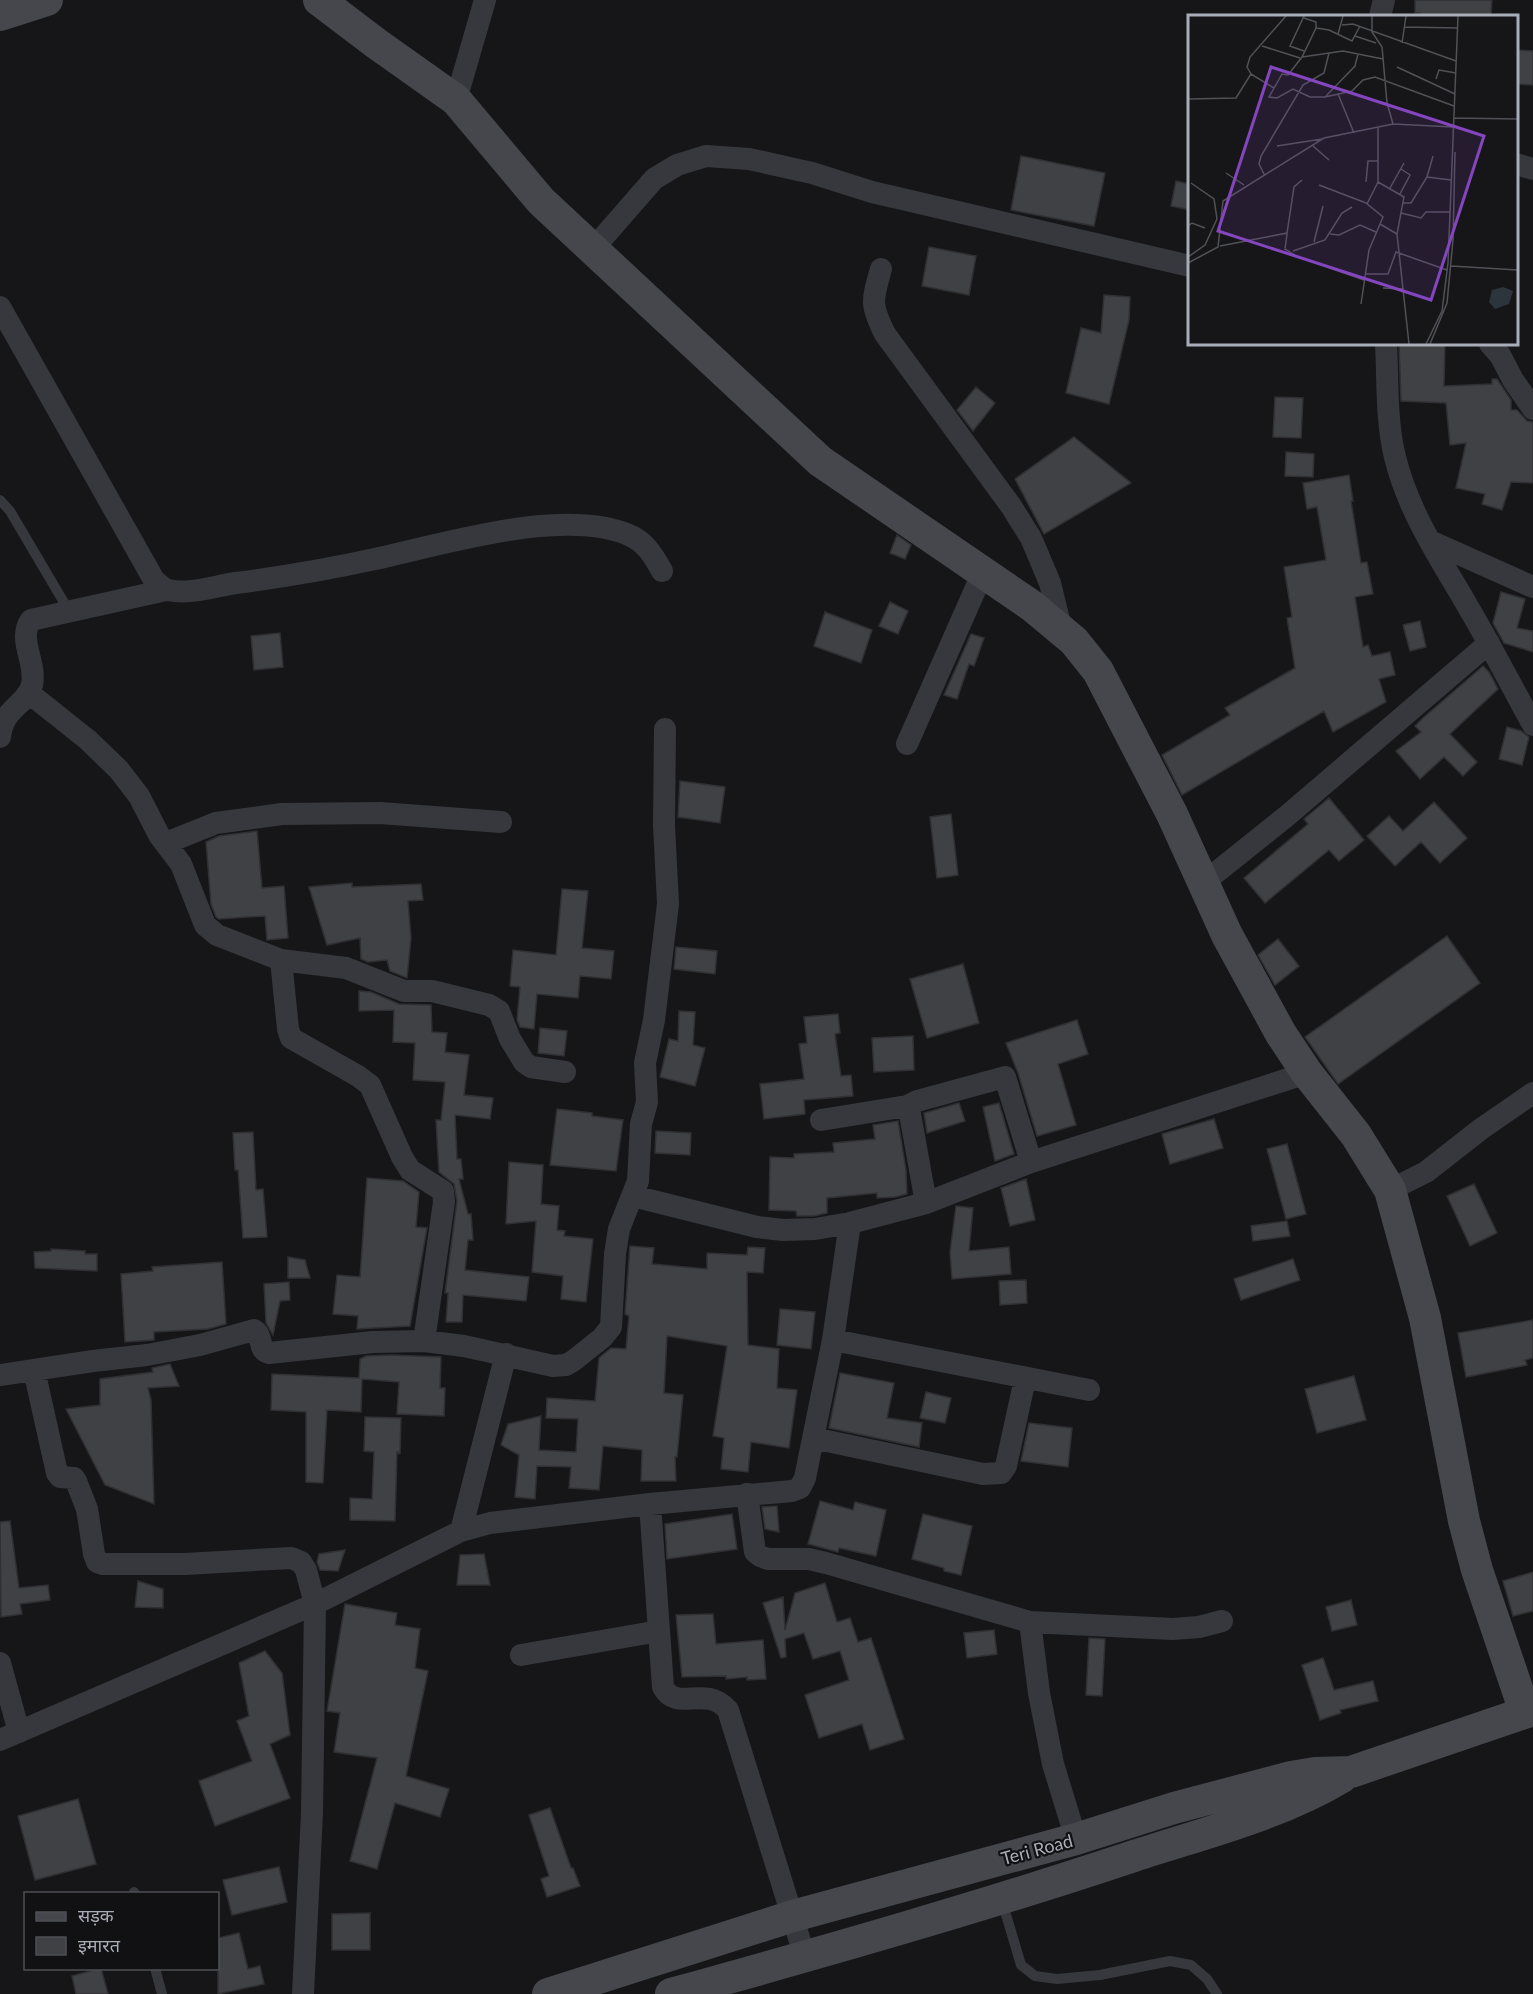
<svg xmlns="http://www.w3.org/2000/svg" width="1533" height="1994" font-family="Lato,'Noto Sans Devanagari',sans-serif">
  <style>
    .building { fill: #404145; stroke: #303034; stroke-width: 1.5 }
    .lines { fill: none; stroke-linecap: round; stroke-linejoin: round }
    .lane { stroke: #37383d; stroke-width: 10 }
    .street { stroke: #37383d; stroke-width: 22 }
    .secondary { stroke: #45474d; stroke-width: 32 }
    .labels { text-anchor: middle; stroke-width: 4.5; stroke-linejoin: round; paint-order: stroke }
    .street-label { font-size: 18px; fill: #a8adb8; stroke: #111113 }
    .inset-road { fill: none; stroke: #505258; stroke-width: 1.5 }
    .view { fill: #8446be; fill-opacity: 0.15; stroke: #8446be; stroke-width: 3 }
    .inset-edge { fill: none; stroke: #a8adb8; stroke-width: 3 }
  </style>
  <rect width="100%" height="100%" fill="#161618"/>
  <path class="building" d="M 1415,0 L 1492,0 L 1491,16 L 1453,15 L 1453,16 L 1420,16 L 1420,13 L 1415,13 Z
    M 1516,50 L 1533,51 L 1533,85 L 1516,84 Z
    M 1021,156 L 1105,173 L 1094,226 L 1011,210 Z
    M 1176,181 L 1190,184 L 1190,210 L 1171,206 Z
    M 929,247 L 976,256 L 969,295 L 922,286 Z
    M 1104,295 L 1130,297 L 1129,320 L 1109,404 L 1066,393 L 1081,328 L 1101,333 Z
    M 1399,344 L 1445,344 L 1444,386 L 1492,384 L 1492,379 L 1497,379 L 1511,400 L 1511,410 L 1517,410 L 1527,421 L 1533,422 L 1533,483 L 1511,482 L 1502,510 L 1482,504 L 1485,494 L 1456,488 L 1466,443 L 1450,445 L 1446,403 L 1401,401 Z
    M 976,387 L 995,403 L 973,431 L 957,410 Z
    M 1275,397 L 1303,398 L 1301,438 L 1273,437 Z
    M 1074,437 L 1131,483 L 1044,534 L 1015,479 Z
    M 1286,452 L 1314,454 L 1313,477 L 1285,476 Z
    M 1349,475 L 1353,501 L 1351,501 L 1361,563 L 1367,562 L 1373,594 L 1355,597 L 1363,647 L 1368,645 L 1372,656 L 1390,652 L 1395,675 L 1379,679 L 1386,702 L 1333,732 L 1324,711 L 1182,795 L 1162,755 L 1230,715 L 1225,708 L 1295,668 L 1287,618 L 1292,617 L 1284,567 L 1326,560 L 1317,507 L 1307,509 L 1303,483 Z
    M 897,535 L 911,545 L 905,559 L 890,553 Z
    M 1501,592 L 1525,599 L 1517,628 L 1533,631 L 1533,652 L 1504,643 L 1493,623 Z
    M 890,602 L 908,611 L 898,634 L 879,626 Z
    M 825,612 L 872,630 L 861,663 L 814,646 Z
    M 1420,621 L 1426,647 L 1410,651 L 1403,625 Z
    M 280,633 L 283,667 L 254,670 L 251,636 Z
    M 971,634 L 984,638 L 974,666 L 969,664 L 957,699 L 944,695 Z
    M 1483,666 L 1489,672 L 1498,689 L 1450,734 L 1477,762 L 1463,776 L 1444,757 L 1420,779 L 1396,751 L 1421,732 L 1415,726 L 1423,718 Z
    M 1507,727 L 1521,731 L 1529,737 L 1522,765 L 1499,759 Z
    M 680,781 L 725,787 L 720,823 L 678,817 Z
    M 1329,798 L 1364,840 L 1339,861 L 1329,850 L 1265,903 L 1244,878 L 1308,824 L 1304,819 Z
    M 1434,802 L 1467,838 L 1440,863 L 1421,842 L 1395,866 L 1367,836 L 1389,816 L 1403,831 Z
    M 951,814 L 958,875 L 937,878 L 930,817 Z
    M 257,831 L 262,888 L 284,886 L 288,938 L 267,940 L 265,916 L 219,919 L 216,917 L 211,904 L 206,842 L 219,836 Z
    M 352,883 L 352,887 L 421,884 L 423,900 L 408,901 L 411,938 L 407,978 L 390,971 L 387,960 L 368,962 L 361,959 L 360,938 L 327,945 L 309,887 Z
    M 562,889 L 588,891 L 582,948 L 614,951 L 611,979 L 580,976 L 578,998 L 537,994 L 534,1029 L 520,1027 L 517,1020 L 520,987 L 510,986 L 513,950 L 556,955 Z
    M 1447,936 L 1480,983 L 1338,1084 L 1305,1037 Z
    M 1278,939 L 1299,966 L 1275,985 L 1258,955 Z
    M 676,947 L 717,951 L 715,974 L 674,969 Z
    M 963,964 L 979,1023 L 927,1038 L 910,979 Z
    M 359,991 L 371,992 L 399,1004 L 431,1005 L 432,1032 L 447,1033 L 445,1052 L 469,1055 L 464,1095 L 493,1098 L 490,1119 L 455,1115 L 457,1159 L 461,1159 L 463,1179 L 459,1179 L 468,1214 L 471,1214 L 473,1240 L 468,1240 L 465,1270 L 529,1277 L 526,1301 L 463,1295 L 462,1322 L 446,1322 L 448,1293 L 445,1293 L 457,1201 L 454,1184 L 439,1172 L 436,1120 L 441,1120 L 445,1082 L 413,1080 L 415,1043 L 393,1042 L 394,1010 L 359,1011 Z
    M 679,1011 L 695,1012 L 693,1045 L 705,1048 L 695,1086 L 660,1077 L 669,1039 L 678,1041 Z
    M 838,1014 L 840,1033 L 835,1034 L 841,1076 L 851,1075 L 853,1096 L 804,1100 L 805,1114 L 764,1119 L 760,1084 L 804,1079 L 799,1044 L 807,1043 L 804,1017 Z
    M 1077,1020 L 1088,1054 L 1058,1064 L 1076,1125 L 1037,1136 L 1018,1073 L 1006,1043 Z
    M 540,1028 L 567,1031 L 564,1056 L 538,1053 Z
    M 913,1036 L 914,1070 L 874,1072 L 872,1038 Z
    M 959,1103 L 965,1121 L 927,1133 L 924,1113 Z
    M 999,1103 L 1014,1154 L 995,1161 L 983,1107 Z
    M 557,1109 L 592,1113 L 592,1116 L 623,1120 L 616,1171 L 550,1165 Z
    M 1214,1119 L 1223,1148 L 1170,1164 L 1162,1134 Z
    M 898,1121 L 906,1170 L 907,1194 L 895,1197 L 877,1198 L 877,1193 L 827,1198 L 827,1213 L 814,1216 L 797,1216 L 796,1211 L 769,1210 L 770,1157 L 794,1158 L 794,1154 L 834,1152 L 833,1143 L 875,1139 L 873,1125 Z
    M 656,1131 L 691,1133 L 690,1155 L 655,1153 Z
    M 253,1132 L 256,1190 L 263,1189 L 267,1237 L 243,1238 L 238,1170 L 235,1170 L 233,1133 Z
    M 1287,1144 L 1306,1214 L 1286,1219 L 1267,1149 Z
    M 509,1162 L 543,1165 L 541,1204 L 559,1206 L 557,1230 L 565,1231 L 564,1236 L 593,1239 L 586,1302 L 561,1299 L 563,1276 L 532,1272 L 536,1221 L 506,1224 Z
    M 367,1178 L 403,1181 L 419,1192 L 416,1227 L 427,1228 L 410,1326 L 357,1329 L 358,1316 L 333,1314 L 337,1275 L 360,1277 Z
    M 1026,1179 L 1035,1220 L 1010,1226 L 1001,1188 Z
    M 1474,1184 L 1497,1233 L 1470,1246 L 1447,1196 Z
    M 956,1206 L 973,1208 L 969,1251 L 1009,1247 L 1011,1274 L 952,1279 L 950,1252 Z
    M 1287,1221 L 1290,1236 L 1253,1241 L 1251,1226 Z
    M 630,1246 L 654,1248 L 652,1264 L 707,1269 L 707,1253 L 747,1255 L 748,1247 L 765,1248 L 763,1273 L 747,1272 L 748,1345 L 779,1349 L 777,1388 L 797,1390 L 789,1448 L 751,1442 L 748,1472 L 721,1469 L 724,1438 L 713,1436 L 727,1346 L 667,1336 L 664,1393 L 683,1395 L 677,1457 L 675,1457 L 676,1481 L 641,1481 L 642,1450 L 603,1446 L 599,1490 L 569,1488 L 571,1467 L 537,1466 L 535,1499 L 515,1497 L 519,1455 L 501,1445 L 508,1424 L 541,1416 L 539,1450 L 576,1452 L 578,1419 L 546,1418 L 547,1398 L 595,1401 L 599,1358 L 611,1348 L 626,1349 L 629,1316 L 625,1314 Z
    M 51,1249 L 85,1251 L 85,1254 L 97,1254 L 97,1271 L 35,1268 L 34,1252 L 51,1251 Z
    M 288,1257 L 305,1260 L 310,1278 L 288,1278 Z
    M 1293,1259 L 1300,1280 L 1241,1300 L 1234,1279 Z
    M 222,1262 L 226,1324 L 208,1329 L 154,1332 L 154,1340 L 125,1342 L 121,1274 L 153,1271 L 152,1267 Z
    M 1026,1280 L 1027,1303 L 1000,1305 L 999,1281 Z
    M 289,1282 L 290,1300 L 280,1301 L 273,1335 L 266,1323 L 264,1284 Z
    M 780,1309 L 815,1312 L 811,1349 L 777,1345 Z
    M 1533,1320 L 1533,1358 L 1525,1360 L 1527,1365 L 1466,1377 L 1458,1333 Z
    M 389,1355 L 441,1357 L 440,1388 L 445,1388 L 444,1416 L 397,1414 L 399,1382 L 362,1379 L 361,1412 L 327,1410 L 323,1483 L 306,1482 L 306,1412 L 271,1410 L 272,1374 L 359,1378 L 360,1359 L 366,1356 Z
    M 170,1364 L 179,1386 L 148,1388 L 151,1400 L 154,1504 L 105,1485 L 66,1409 L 100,1405 L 100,1379 L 153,1372 L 152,1368 Z
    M 840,1373 L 894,1383 L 887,1418 L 922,1423 L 919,1447 L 829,1428 Z
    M 1354,1376 L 1366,1420 L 1317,1433 L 1305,1389 Z
    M 926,1392 L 951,1398 L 945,1423 L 920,1418 Z
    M 365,1417 L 401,1418 L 400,1453 L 397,1452 L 395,1521 L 350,1520 L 350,1498 L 372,1499 L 374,1452 L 364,1451 Z
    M 1029,1423 L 1072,1428 L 1068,1467 L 1021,1461 Z
    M 820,1501 L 853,1510 L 855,1502 L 886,1510 L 876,1556 L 839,1548 L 838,1552 L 808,1544 Z
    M 777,1506 L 779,1532 L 765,1529 L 762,1507 Z
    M 732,1514 L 737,1549 L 667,1559 L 665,1524 Z
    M 923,1514 L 972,1526 L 961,1575 L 944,1571 L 944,1568 L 912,1559 Z
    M 10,1521 L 19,1588 L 48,1585 L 50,1600 L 20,1604 L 22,1614 L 1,1617 L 0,1522 Z
    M 345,1550 L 338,1571 L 320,1570 L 317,1562 L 319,1554 Z
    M 484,1554 L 490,1585 L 457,1585 L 460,1555 Z
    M 1533,1572 L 1533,1611 L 1513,1616 L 1503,1581 Z
    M 138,1581 L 163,1589 L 163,1608 L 135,1607 Z
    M 825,1583 L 837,1622 L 850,1618 L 858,1642 L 871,1638 L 904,1739 L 870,1750 L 862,1724 L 819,1738 L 805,1695 L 849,1680 L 840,1651 L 813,1659 L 804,1633 L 785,1639 L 786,1657 L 781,1658 L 763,1603 L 783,1597 L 785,1630 L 795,1593 Z
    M 1351,1600 L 1357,1625 L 1332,1631 L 1326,1607 Z
    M 345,1604 L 397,1613 L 395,1625 L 420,1629 L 415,1668 L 428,1671 L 406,1776 L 449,1789 L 440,1817 L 395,1803 L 377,1869 L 350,1861 L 377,1758 L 334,1752 L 340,1713 L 327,1711 Z
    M 713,1614 L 716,1644 L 763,1640 L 766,1679 L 747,1680 L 747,1677 L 726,1679 L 726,1676 L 682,1677 L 676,1615 Z
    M 994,1630 L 997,1654 L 967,1658 L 964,1633 Z
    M 1089,1638 L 1105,1639 L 1102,1696 L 1086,1695 Z
    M 265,1651 L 282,1673 L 290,1735 L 270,1744 L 290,1798 L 215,1826 L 199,1781 L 252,1761 L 237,1721 L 249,1716 L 239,1663 Z
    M 1323,1658 L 1334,1690 L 1373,1681 L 1378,1701 L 1340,1710 L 1341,1713 L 1320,1720 L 1302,1665 Z
    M 78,1799 L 96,1864 L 35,1880 L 18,1816 Z
    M 550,1808 L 571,1868 L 573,1868 L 580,1886 L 547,1897 L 541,1879 L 549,1876 L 529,1815 Z
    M 279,1867 L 287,1902 L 232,1915 L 223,1880 Z
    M 370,1913 L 370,1950 L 332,1950 L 332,1914 Z
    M 239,1933 L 248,1969 L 260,1966 L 264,1984 L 218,1994 L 218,1938 Z
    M 101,1968 L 108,1994 L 76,1994 L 72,1976 Z"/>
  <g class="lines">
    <path class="lane" d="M 0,500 L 10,511 L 69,611
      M 134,1892 L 135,1894
      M 1002,1901 L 1021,1965 L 1035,1976 L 1057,1979 L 1100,1975 L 1170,1961 L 1191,1965 L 1207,1979 L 1217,1994
      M 155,1968 L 162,1994"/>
    <path class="street" d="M 1380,16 L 1384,0
      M 456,100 L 485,0
      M 1516,164 L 1533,169
      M 593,249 L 654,179 L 677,165 L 706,156 L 749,159 L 812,173 L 872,192 L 1190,266
      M 881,269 C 872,301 870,304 885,334 L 1011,506 L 1031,538 L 1050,583 L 1062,632
      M 0,307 L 154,580 C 158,583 163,589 168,590 C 189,595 215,586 236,583 C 282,577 329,569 375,559 C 444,544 563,507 629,535 C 646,542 654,557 662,571
      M 1386,344 C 1388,381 1386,421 1395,457 C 1408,511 1439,557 1467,605 C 1490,644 1511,685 1533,725
      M 1490,344 L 1500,355 L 1513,380 L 1533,409
      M 1430,541 L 1533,587
      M 29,693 L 88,740 L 119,770 L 139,796 L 159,835 L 181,864 L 205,925 L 217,935 L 281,960 L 346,968 L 404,991 L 432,991 L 489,1005 L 499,1011 L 510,1039 L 524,1062 L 531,1067 L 565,1072
      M 0,737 C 3,707 27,705 32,685 C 37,663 17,639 31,620 L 166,590
      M 907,744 L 983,572
      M 166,843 L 216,823 L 282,814 L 380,813 L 501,822
      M 1203,883 L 1288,815 L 1489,643
      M 281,960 L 288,1029 L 291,1038 L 358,1076 L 370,1085 L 402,1157 L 410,1170 L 443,1191 L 444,1202 L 424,1341
      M 910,1114 L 926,1203
      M 821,1120 L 907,1106 L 917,1101 L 1005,1077 L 1031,1162
      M 1390,1190 L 1426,1172 L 1481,1129 L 1533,1093
      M 633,1196 L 757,1227 L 783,1230 L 815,1229 L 850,1223
      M 833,1340 L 1089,1390
      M 34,1370 L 57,1473 L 60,1477 L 74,1478 L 76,1481 L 87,1509 L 94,1554 L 97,1562 L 103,1564 L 185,1564 L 291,1558 L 301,1562 L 306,1570 L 315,1604 L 312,1813 L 303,1994
      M 0,1375 L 93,1361 L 147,1355 L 200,1345 L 254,1330 C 264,1336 257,1350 269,1353 L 373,1342 L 424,1341 L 464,1346 L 553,1366 L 566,1365 L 573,1361 L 602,1338 L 611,1327 L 615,1254 L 619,1229 L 638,1181 L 641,1124 L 647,1102 L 645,1063 L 654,1020 L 668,904 L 664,825 L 665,729
      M 813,1438 L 983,1474 L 1001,1473 L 1006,1466 L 1025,1379
      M 747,1494 L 755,1552 L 760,1556 L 768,1559 L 809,1559 L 826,1563 L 1030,1622 L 1173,1629 L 1199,1627 L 1222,1621
      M 650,1504 L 663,1687 C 677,1713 705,1684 728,1710 L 805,1957
      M 461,1531 L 506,1354
      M 1030,1622 L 1039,1693 L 1053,1764 L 1076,1839
      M 521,1655 L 659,1631
      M 0,1663 L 19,1732
      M 0,1740 L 315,1604 L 461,1531 L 490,1523 L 650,1504 L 792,1491 L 800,1488 L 805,1478 L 833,1340 L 850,1223 L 926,1203 L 1031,1162 L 1307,1073"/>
    <path class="secondary" d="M 319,0 L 377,44 L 456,100 L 541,201 L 820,461 L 1032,606 L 1074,641 L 1098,671 L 1172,814 L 1227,935 L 1281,1034 L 1307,1073 L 1356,1135 L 1390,1190 L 1425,1318 L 1464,1521 L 1477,1570 L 1525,1712
      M 0,15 L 47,0
      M 548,1994 L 793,1916 L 1076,1839 L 1174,1808 L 1291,1777 L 1315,1773 L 1351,1772 L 1533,1710
      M 671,1994 C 826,1951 981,1907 1134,1856 C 1204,1833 1279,1815 1342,1777"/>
  </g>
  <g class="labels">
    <g class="street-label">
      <text transform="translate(1037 1850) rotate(-15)" y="6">Teri Road</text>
    </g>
  </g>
  <g transform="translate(1188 15)">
    <rect width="330" height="330" fill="#161618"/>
    <path d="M 315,272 L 325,276 L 321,289 L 307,294 L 301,287 L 304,275 Z" fill="#2c353c"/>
    <path class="inset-road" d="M 184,1 L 184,17 L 194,32 L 199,88 L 205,109M 116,3 L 128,7 L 128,13 L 114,42 L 100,60 L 94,59 L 81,82 L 89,83 L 105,74 L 122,82 L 137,82 L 164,76 L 175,65 L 187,62 L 266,91M 154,10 L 165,9 L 268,46M 217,12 L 270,13M 128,13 L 141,15 L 164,26 L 172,11M 150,19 L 155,1M 167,21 L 188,28M 214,28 L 218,1M 74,31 L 112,43M 116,36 L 102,31 L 116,1M 114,42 L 155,36 L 195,44M 209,52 L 267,79M 63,59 L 86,73M 248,64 L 251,55 L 268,58M 150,79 L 166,118M 138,81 L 167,51 L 170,39M 0,84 L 48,83 L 63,59 L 59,52 L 62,42 L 98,1M 266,103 L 330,104M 190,113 L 190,167 L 216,182 L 209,219 L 221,329M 89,131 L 134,124M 125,131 L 141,145M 38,158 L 56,170M 77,161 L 71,149 L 73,141 L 115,70 L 136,58 L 141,38M 239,162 L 263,165M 178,167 L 180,146 L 190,146M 131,170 L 178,188 L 195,202 L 181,235 L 173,289M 202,173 L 216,148M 212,179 L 222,160 L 213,154M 215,188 L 223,188 L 239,162 L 245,141M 179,189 L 190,167M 213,198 L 233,203 L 238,197 L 262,197M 192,209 L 209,219M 0,211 L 4,208 L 17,213M 99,219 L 97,234 L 108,241 L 176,265M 142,219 L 151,220 L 172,210 L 188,217M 126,227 L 135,191M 32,231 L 99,218 L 106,172 L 114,165M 105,236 L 137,225 L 154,198 L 164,192M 0,242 L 17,230 L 29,204 L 26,184 L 3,168M 0,248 L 30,232 L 35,186 L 136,123 L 205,109 L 265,112M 263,251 L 330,255M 177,259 L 200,259 L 208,237 L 259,255M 195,273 L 215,274M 238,329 L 254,296 L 260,248 L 270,1M 242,329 L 259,288 L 265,225 L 267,137"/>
    <path class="view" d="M 83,52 L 296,121 L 243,285 L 30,216 Z"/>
    <rect width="330" height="330" class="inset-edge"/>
  </g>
  <rect x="24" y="1892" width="195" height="78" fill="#111113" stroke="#4d4f55" stroke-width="1.5"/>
  <rect x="36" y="1912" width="30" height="9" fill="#45474d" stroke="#4d4f55" stroke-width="1.5"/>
  <text x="78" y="1922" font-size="18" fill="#a8adb8">सड़क</text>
  <rect x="36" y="1937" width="30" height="18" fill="#404145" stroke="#4d4f55" stroke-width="1.5"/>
  <text x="78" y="1952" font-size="18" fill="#a8adb8">इमारत</text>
</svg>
